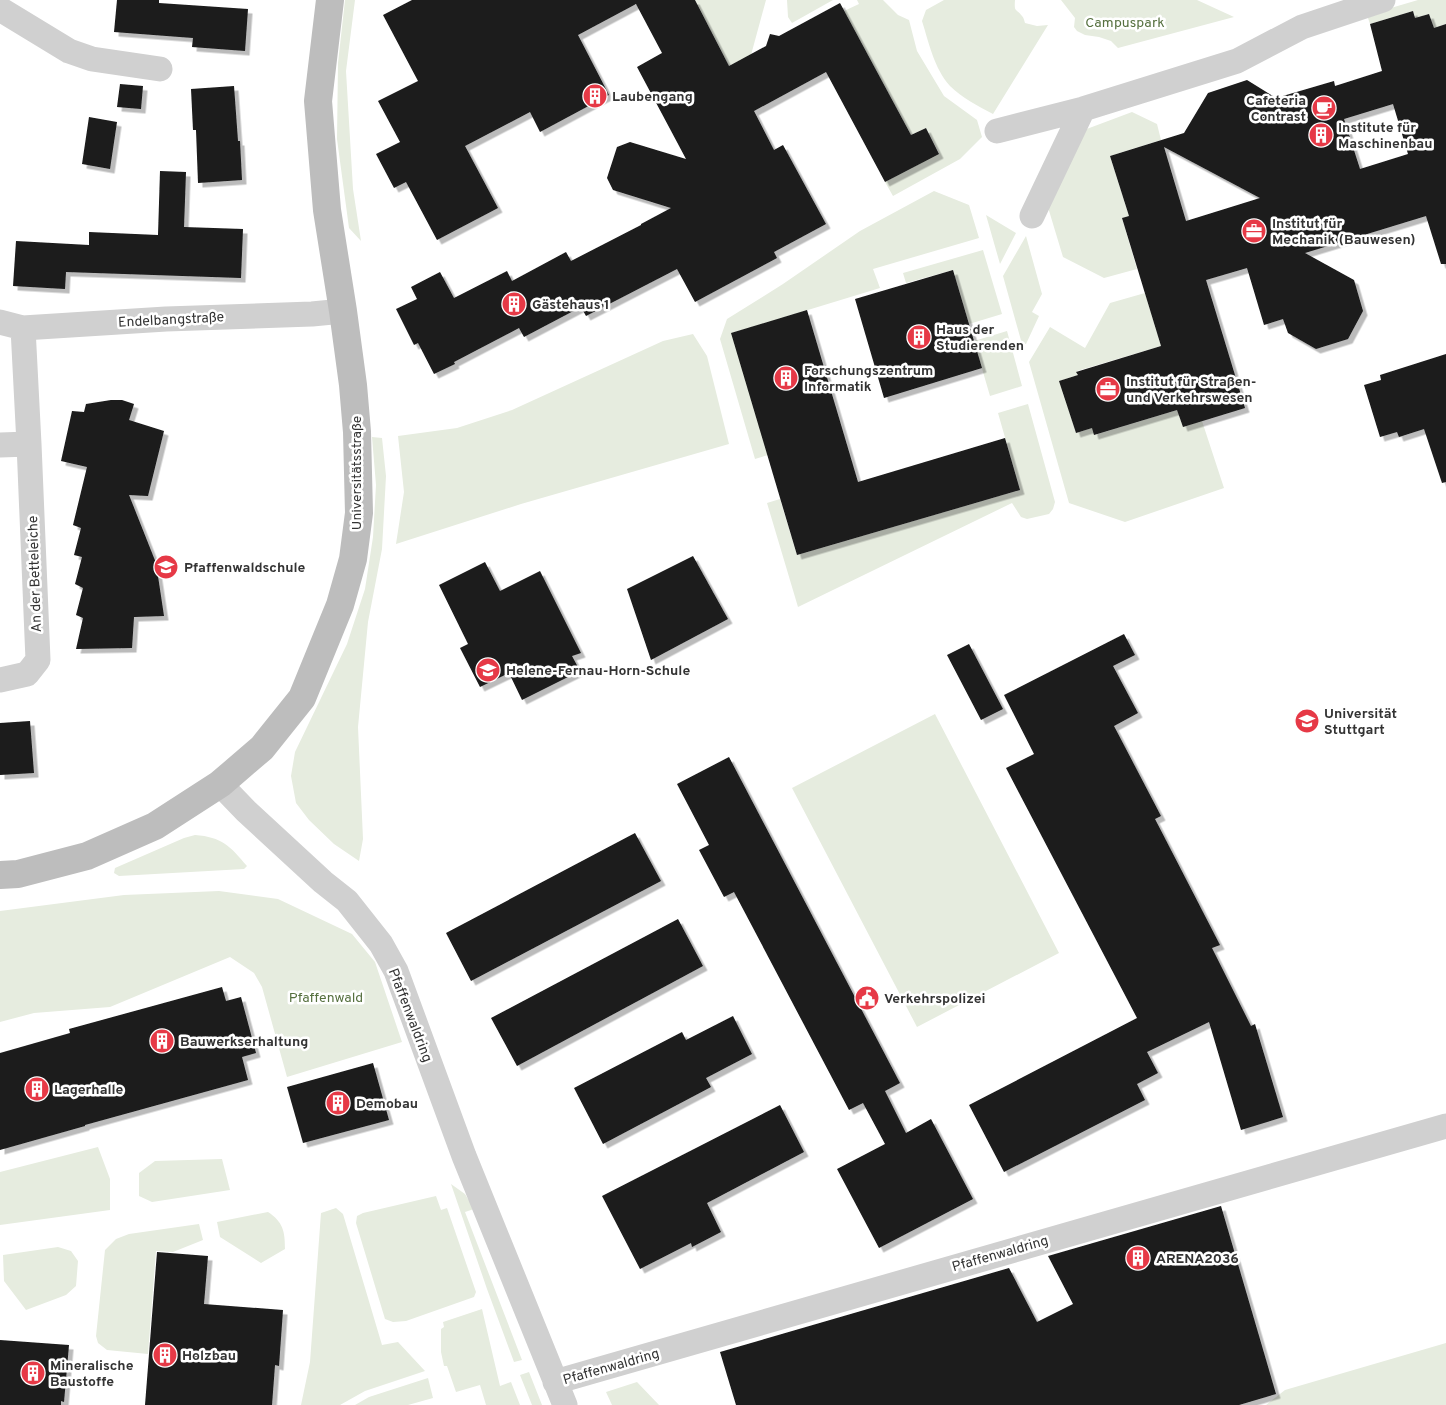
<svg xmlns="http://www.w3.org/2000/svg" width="1446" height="1405" font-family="Overpass,sans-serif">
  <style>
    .green { fill: #e6ecdf }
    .building { fill: #1a1a1a; fill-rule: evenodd; filter: url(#shadow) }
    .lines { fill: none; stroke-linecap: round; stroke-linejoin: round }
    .street { stroke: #d0d0d0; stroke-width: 25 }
    .secondary { stroke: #bdbdbd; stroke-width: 28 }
    .labels { text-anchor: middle; stroke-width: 5; stroke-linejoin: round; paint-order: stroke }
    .park-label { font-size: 14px; fill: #56703f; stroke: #fff }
    .poi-label { font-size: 14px; font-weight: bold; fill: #333; stroke: #fff; text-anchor: start }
    .street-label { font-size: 14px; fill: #333; stroke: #fff }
  </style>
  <defs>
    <filter id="shadow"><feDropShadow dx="4.5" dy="4.5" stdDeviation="0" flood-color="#0004"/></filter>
  </defs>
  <rect width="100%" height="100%" fill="#fff"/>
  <path class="green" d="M 345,0 L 355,0 L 346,71 L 353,189 L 361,241 L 349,228 L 337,139 L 338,63 Z
    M 695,0 L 766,0 L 751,55 L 729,66 Z
    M 787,0 L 833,0 L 792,23 L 788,17 Z
    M 857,0 L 883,0 L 898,15 L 909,20 L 917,51 L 944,96 L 977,120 L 982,137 L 960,159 L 893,196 L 885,182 L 939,153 L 926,128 L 911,135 L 844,11 L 859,4 Z
    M 944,0 L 1015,0 C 1014,13 1016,8 1022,16 C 1024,18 1024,20 1025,23 L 1037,26 L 1048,25 L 993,114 C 978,106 962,98 950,86 C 934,68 929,43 922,21 L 926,10 Z
    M 1061,0 L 1197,0 L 1234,17 L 1118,48 L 1111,41 L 1099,37 L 1085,35 L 1077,31 L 1074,27 L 1075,18 Z
    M 1418,0 L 1446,0 L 1446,24 L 1434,28 L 1429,14 L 1415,18 L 1413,11 L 1370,24 L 1367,15 Z
    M 1132,112 L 1157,124 L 1161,140 L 1110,156 L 1129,216 L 1122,218 L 1137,269 L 1104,278 L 1063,257 L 1047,204 L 1084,130 Z
    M 934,191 L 969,205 L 979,238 L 873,269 L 880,288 L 732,333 L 768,455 L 755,459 L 720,339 L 727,319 L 783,284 L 860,231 Z
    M 986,215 L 1016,233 L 1000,264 Z
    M 1026,236 L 1042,294 L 1032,312 L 1039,316 L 1026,344 L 1022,344 L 1003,276 Z
    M 983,250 L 1002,314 L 969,324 L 953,270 L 906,283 L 903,273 Z
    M 1145,293 L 1161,346 L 1077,371 L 1078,375 L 1060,381 L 1076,433 L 1092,428 L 1095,435 L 1177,410 L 1183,426 L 1202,421 L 1224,488 L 1125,522 L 1069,503 L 1029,362 L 1050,327 L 1085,348 L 1110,303 Z
    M 1007,331 L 1022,386 L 990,396 L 974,341 Z
    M 693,334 L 707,356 L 729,444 L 521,504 L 396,544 L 404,492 L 398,436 L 457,428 L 512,410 L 663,341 Z
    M 1028,404 L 1055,502 L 1053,509 L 1049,514 L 1027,519 L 1021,517 L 1012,503 L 798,607 L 767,503 L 780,499 L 797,555 L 1020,490 L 998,413 Z
    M 372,437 L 382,438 L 386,476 L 382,549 L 368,622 L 358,727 L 363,839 L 359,861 L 334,844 L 309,820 L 296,803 L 291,776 L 295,752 L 347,644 L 365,589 L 373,537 L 376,485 Z
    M 935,714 L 1059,953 L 917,1027 L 792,788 Z
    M 195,835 C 222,837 230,846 247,866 L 244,869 L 119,876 L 114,873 L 115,868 L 184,838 Z
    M 219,891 L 278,899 L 352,934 L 375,962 L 402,1042 L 287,1077 L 262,987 L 254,973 L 230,957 L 110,1007 L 34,1013 L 0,1022 L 0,911 L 124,895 Z
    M 98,1147 L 110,1179 L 110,1210 L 0,1225 L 0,1172 Z
    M 222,1159 L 230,1190 L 152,1202 L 139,1196 L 139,1173 L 155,1161 Z
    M 451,1184 L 465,1194 L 474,1209 L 465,1212 L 522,1360 L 514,1362 L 487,1289 Z
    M 436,1196 L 441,1210 L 447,1208 L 476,1292 L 474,1297 L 406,1321 L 393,1322 L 385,1319 L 356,1223 L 357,1216 L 363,1213 Z
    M 336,1208 L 343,1214 L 382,1345 L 398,1342 L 425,1371 L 365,1391 L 340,1405 L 301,1405 L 310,1362 L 321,1213 Z
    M 268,1212 C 283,1222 285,1231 285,1249 L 261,1263 L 220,1237 L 217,1222 Z
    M 199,1224 L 203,1240 L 173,1252 L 156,1251 L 148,1354 L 107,1350 L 98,1343 L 96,1336 L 105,1250 L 116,1239 L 129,1234 Z
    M 58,1247 L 71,1251 L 78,1261 L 76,1286 L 66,1295 L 26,1310 L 4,1281 L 3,1255 Z
    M 482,1309 L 500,1386 L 511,1382 L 520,1405 L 486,1405 L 480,1385 L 456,1392 L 447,1366 L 444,1366 L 441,1352 L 441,1329 L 444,1327 L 443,1322 Z
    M 1446,1343 L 1446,1405 L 1266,1405 L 1285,1390 Z
    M 529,1372 L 542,1405 L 532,1405 L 520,1375 Z
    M 428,1378 L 433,1398 L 408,1405 L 355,1405 L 369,1397 Z
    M 637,1382 L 659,1405 L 612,1405 L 606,1392 Z"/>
  <path class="building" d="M 117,0 L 159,0 L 159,3 L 248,9 L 245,51 L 192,47 L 193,38 L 114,32 Z
    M 412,0 L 695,0 L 729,66 L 766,46 L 770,34 L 779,36 L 840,3 L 911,135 L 926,128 L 939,154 L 885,182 L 826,72 L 754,111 L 774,150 L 783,145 L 826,224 L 774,252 L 777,258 L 695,302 L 677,269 L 586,316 L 581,307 L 524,337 L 519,328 L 454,362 L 455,364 L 434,374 L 418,343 L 414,345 L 396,309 L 417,299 L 411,287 L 440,272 L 454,298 L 507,271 L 512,281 L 566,252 L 571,261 L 641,225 L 641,224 L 671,208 L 613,190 L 607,178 L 617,147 L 630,142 L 686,159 L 637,67 L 662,53 L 636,4 L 578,35 L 609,95 L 540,132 L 530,112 L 465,146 L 498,208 L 437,240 L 406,182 L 394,188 L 376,154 L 400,142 L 378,101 L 418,81 L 383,15 Z
    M 1413,11 L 1415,18 L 1429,14 L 1434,28 L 1446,24 L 1446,264 L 1441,264 L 1426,216 L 1305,253 L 1354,280 L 1363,311 L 1348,339 L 1316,349 L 1288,333 L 1283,319 L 1264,325 L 1247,268 L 1206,280 L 1245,408 L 1183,427 L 1177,410 L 1094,435 L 1092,428 L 1076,433 L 1059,381 L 1078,375 L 1076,372 L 1161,346 L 1122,218 L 1129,216 L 1110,156 L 1184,133 L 1208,93 L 1247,80 L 1276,98 L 1334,81 L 1335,86 L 1382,71 L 1370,24 ZM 1393,104 L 1408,154 L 1360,169 L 1344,119 ZM 1164,147 L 1260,198 L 1186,221 Z
    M 120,84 L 143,86 L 141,109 L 117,107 Z
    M 234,86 L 238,141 L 240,141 L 242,180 L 198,183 L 196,130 L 193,130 L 191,89 Z
    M 89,117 L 117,122 L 110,169 L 82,164 Z
    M 160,171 L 186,172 L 184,227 L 243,229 L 241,278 L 66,272 L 65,289 L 13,286 L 16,241 L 89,245 L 89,232 L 158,235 Z
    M 953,270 L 982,368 L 884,398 L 855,299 Z
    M 807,310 L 858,482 L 1005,438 L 1020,490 L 797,555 L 731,333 Z
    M 1446,354 L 1446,482 L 1442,483 L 1424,429 L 1399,437 L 1397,432 L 1380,437 L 1364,385 L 1381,380 L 1380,375 Z
    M 111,400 L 122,400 L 134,404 L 129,420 L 164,431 L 148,496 L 129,495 L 156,563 L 164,616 L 134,617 L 132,648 L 76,649 L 83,618 L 76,615 L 83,588 L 75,584 L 82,557 L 74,555 L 81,528 L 73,525 L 87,467 L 61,461 L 72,411 L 84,412 L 86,404 Z
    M 693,556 L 728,619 L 651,660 L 627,589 Z
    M 485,562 L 500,591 L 540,571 L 581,653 L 572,656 L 580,671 L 522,700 L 509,673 L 480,687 L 460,648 L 468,644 L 439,585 Z
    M 1124,634 L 1135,655 L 1113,666 L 1138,713 L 1114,726 L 1161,816 L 1155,819 L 1220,945 L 1212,948 L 1251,1026 L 1255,1024 L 1283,1117 L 1241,1130 L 1209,1022 L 1147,1052 L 1158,1073 L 1137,1084 L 1145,1100 L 1004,1172 L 969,1105 L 1137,1018 L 1006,768 L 1034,754 L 1004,695 Z
    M 969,644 L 1003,709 L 981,720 L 947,655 Z
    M 30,721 L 34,773 L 0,775 L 0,723 Z
    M 729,757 L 900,1083 L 885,1091 L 906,1133 L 931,1119 L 973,1199 L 879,1248 L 837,1169 L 885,1144 L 863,1103 L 849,1110 L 734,892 L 724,897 L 699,850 L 709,845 L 677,784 Z
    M 635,833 L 661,881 L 471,981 L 446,933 Z
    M 678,919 L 703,966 L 517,1066 L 491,1018 Z
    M 222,987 L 226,1001 L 241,997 L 256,1053 L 242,1057 L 248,1080 L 85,1125 L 85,1126 L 0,1150 L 0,1053 L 70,1033 L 69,1029 Z
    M 733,1016 L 752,1054 L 706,1078 L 711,1087 L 603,1144 L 574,1088 L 682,1032 L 686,1040 Z
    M 373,1063 L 389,1120 L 303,1143 L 287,1087 Z
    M 780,1105 L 804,1152 L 707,1203 L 721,1232 L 692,1247 L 691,1243 L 640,1269 L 602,1196 Z
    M 1221,1206 L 1276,1394 L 1239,1405 L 736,1405 L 720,1352 L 1009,1268 L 1037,1322 L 1073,1304 L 1048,1256 Z
    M 157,1252 L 208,1256 L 204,1304 L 283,1310 L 279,1366 L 275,1365 L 272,1405 L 145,1405 Z
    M 0,1340 L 69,1345 L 64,1402 L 61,1401 L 61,1405 L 0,1405 Z"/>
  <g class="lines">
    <path class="street" d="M 0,9 L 69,51 L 92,59 L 160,69
      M 997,131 L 1083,109 L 1237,61 L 1302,27 L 1383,0
      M 1032,216 L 1083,109
      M 0,322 L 23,328 L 166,319 L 312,314 L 343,311
      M 0,445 L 29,444
      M 0,680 L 27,674 L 38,660 L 29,444 L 23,328
      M 220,784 L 246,811 L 323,882 L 347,901 L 381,944 L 396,971 L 464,1156 L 565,1405
      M 555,1382 L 1446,1126"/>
    <path class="secondary" d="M 0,875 L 18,874 L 87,856 L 155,826 L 220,784 L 262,748 L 302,698 L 340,605 L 353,559 L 359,513 L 357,432 L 353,385 L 343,311 L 327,210 L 318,101 L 330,0"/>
  </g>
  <defs>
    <symbol id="building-disc" viewBox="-11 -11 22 22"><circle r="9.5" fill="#e63946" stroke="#fff"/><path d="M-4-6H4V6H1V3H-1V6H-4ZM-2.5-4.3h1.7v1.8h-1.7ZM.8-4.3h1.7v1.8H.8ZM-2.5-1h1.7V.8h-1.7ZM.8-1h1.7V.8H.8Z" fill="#fff"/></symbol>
    <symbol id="cafe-disc" viewBox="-11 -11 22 22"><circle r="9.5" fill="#e63946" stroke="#fff"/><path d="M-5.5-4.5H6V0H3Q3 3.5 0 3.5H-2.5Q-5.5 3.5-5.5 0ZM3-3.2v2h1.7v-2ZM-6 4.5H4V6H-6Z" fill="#fff"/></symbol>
    <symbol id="office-disc" viewBox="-11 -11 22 22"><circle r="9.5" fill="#e63946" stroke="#fff"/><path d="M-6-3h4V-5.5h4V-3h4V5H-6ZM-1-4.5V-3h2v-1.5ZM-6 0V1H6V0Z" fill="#fff"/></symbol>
    <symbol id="school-disc" viewBox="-11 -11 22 22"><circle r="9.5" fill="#e63946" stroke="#fff"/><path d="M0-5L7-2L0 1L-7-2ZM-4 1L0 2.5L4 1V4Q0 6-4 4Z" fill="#fff"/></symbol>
    <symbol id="university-disc" viewBox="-11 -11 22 22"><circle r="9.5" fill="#e63946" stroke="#fff"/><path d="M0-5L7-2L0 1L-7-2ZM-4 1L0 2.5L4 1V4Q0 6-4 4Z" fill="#fff"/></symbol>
    <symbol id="civic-disc" viewBox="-11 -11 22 22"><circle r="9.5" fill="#e63946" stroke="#fff"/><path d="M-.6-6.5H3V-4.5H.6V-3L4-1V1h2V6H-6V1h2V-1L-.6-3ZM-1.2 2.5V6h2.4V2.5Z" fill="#fff"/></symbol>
  </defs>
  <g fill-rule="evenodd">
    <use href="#building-disc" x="581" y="82" width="28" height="28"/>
    <use href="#cafe-disc" x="1310" y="94" width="28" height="28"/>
    <use href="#building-disc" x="1307" y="121" width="28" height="28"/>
    <use href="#office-disc" x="1240" y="217" width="28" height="28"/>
    <use href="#building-disc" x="500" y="290" width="28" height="28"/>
    <use href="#building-disc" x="905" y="323" width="28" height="28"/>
    <use href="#building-disc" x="772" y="364" width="28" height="28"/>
    <use href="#office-disc" x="1094" y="375" width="28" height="28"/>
    <use href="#school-disc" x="152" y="553" width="28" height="28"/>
    <use href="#school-disc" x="474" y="656" width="28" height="28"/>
    <use href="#university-disc" x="1293" y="707" width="28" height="28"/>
    <use href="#civic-disc" x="853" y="984" width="28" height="28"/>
    <use href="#building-disc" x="148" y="1027" width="28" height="28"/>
    <use href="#building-disc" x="23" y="1075" width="28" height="28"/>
    <use href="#building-disc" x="324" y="1089" width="28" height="28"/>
    <use href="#building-disc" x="1124" y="1244" width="28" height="28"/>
    <use href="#building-disc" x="151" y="1341" width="28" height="28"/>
    <use href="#building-disc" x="19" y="1359" width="28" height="28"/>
  </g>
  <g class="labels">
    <g class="park-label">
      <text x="1125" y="27">Campuspark</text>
      <text x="326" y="1002">Pfaffenwald</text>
    </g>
    <g class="poi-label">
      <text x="612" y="101">Laubengang</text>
      <text x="1306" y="105" text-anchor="end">Cafeteria<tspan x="1306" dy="16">Contrast</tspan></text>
      <text x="1338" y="132">Institute für<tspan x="1338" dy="16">Maschinenbau</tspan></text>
      <text x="1272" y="228">Institut für<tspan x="1272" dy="16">Mechanik (Bauwesen)</tspan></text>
      <text x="532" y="309">Gästehaus 1</text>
      <text x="936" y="334">Haus der<tspan x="936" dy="16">Studierenden</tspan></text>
      <text x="804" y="375">Forschungszentrum<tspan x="804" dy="16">Informatik</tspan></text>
      <text x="1126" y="386">Institut für Straßen-<tspan x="1126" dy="16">und Verkehrswesen</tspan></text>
      <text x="184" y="572">Pfaffenwaldschule</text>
      <text x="506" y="675">Helene-Fernau-Horn-Schule</text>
      <text x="1324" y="718">Universität<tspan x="1324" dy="16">Stuttgart</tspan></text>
      <text x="884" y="1003">Verkehrspolizei</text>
      <text x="180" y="1046">Bauwerkserhaltung</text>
      <text x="54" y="1094">Lagerhalle</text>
      <text x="356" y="1108">Demobau</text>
      <text x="1156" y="1263">ARENA2036</text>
      <text x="182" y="1360">Holzbau</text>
      <text x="50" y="1370">Mineralische<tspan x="50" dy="16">Baustoffe</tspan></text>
    </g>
    <g class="street-label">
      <text transform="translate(171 319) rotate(-3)" y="5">Endelbangstraße</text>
      <text transform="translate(356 473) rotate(-90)" y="5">Universitätsstraße</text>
      <text transform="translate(34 574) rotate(-92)" y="5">An der Betteleiche</text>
      <text transform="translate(411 1015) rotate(69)" y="5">Pfaffenwaldring</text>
      <text transform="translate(1000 1253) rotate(-16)" y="5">Pfaffenwaldring</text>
      <text transform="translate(611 1366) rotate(-16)" y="5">Pfaffenwaldring</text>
    </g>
  </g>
</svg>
